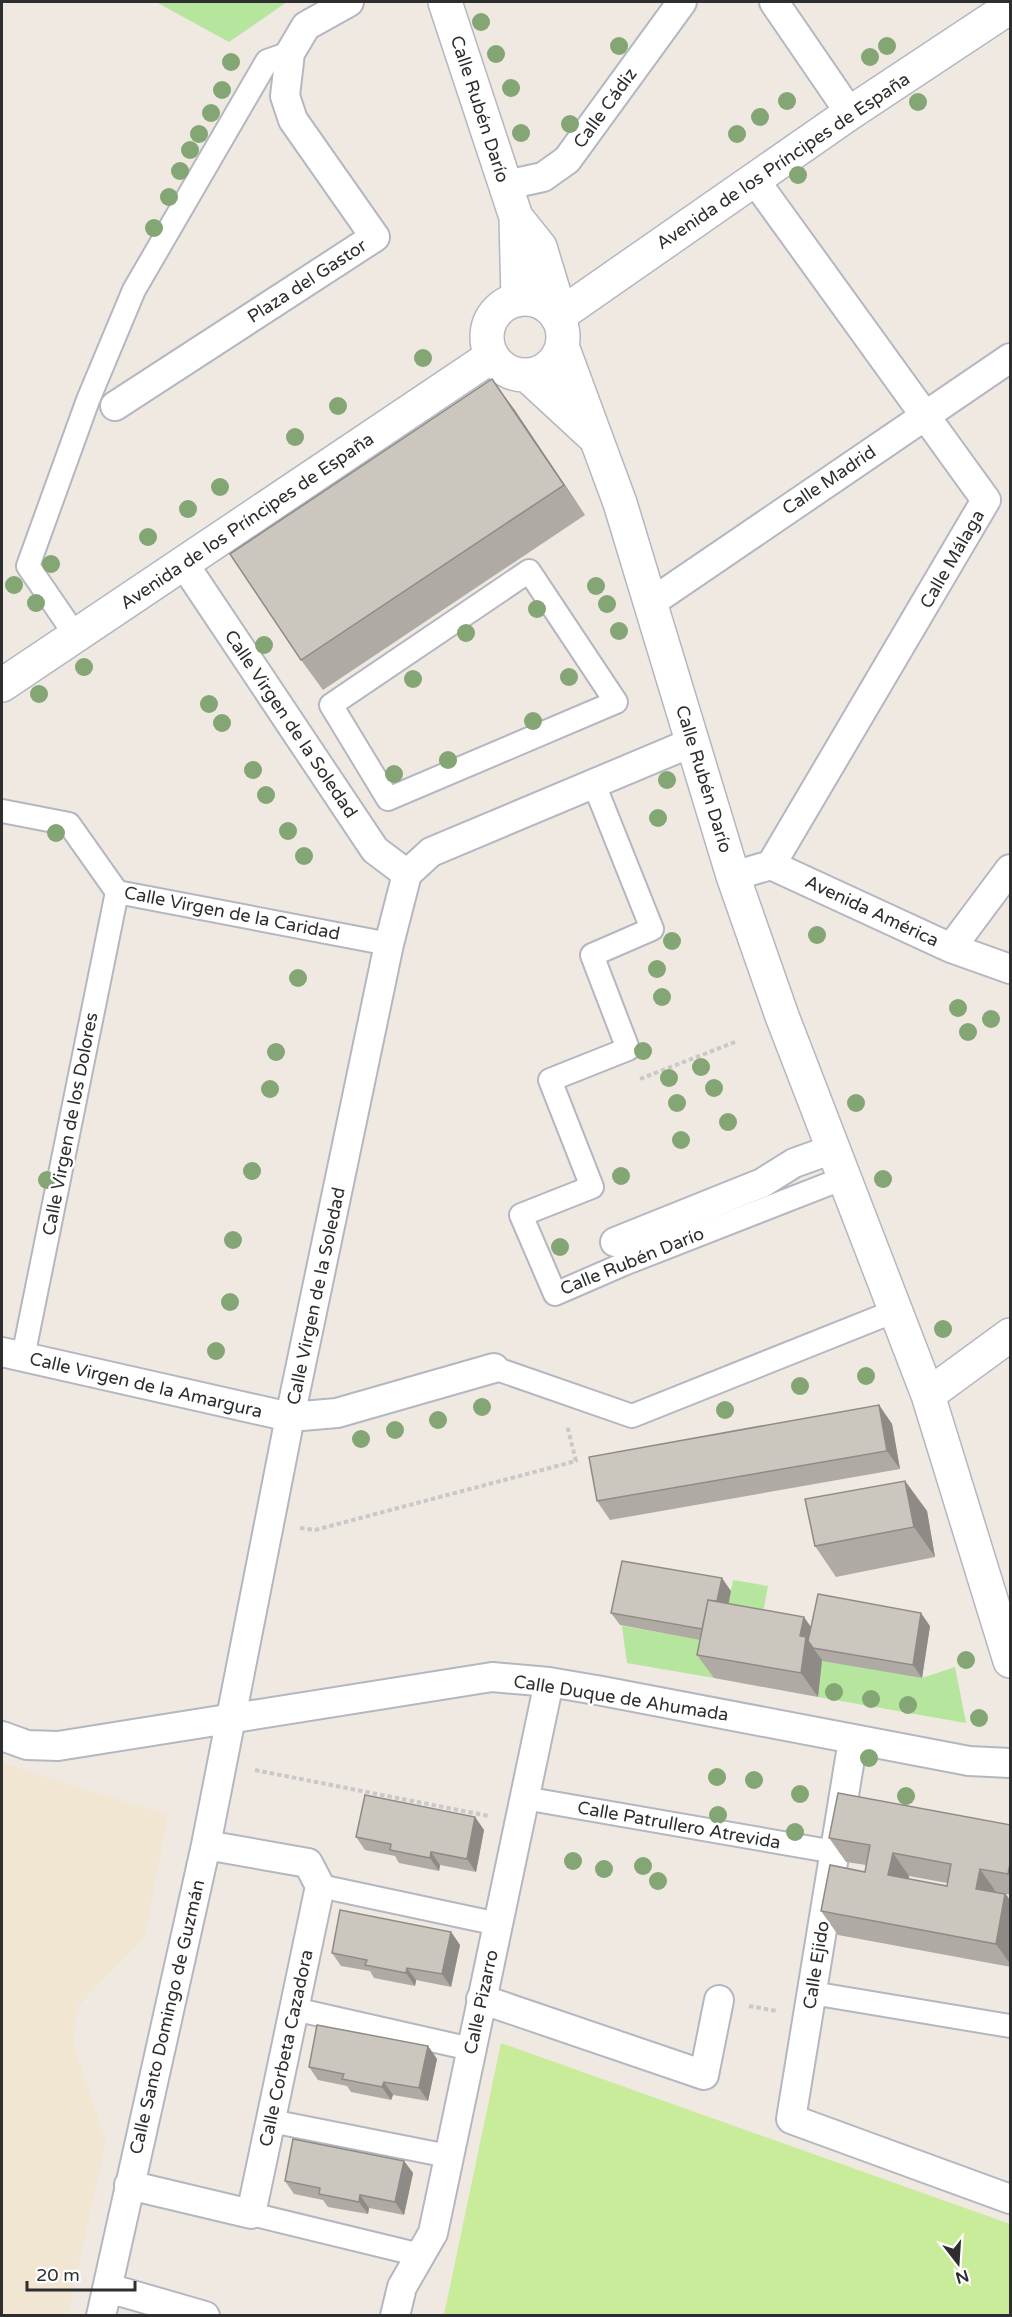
<svg xmlns="http://www.w3.org/2000/svg" width="1012" height="2317" font-family="'Varela Round',sans-serif">
  <style>
    .education { fill: #f0e6d1 }
    .green { fill: #b6e59e }
    .pitch { fill: #c9ec9a }
    .lines { fill: none; stroke-linecap: round; stroke-linejoin: round }
    .pedestrian-casing { stroke: #b4b7c1; stroke-width: 26 }
    .minor-casing { stroke: #b4b7c1; stroke-width: 32 }
    .tertiary-casing { stroke: #b4b7c1; stroke-width: 36 }
    .path { stroke: #c9c9c9; stroke-width: 4; stroke-dasharray: 4.5 3; stroke-linecap: butt }
    .pedestrian { stroke: #fff; stroke-width: 22 }
    .minor { stroke: #fff; stroke-width: 28 }
    .tertiary { stroke: #fff; stroke-width: 33 }
    .tree { fill: #84a574 }
    .wall { fill: #afaba4; fill-rule: evenodd }
    .shaded-wall { fill: #8e8b86 }
    .building { fill: #cbc7bf; stroke: #8e8b86; stroke-width: 1.5; fill-rule: evenodd }
    .labels { text-anchor: middle; stroke-width: 5; stroke-linejoin: round; paint-order: stroke }
    .street-label { font-size: 18px; fill: #2e2e2e; stroke: #fff }
  </style>
  <rect width="100%" height="100%" fill="#efe9e1"/>
  <path class="education" d="M 2,1763 L 168,1815 L 145,1936 L 77,2007 L 74,2046 L 106,2141 L 68,2315 L 2,2315 Z"/>
  <path class="green" d="M 156,2 L 287,2 L 229,42 Z
    M 733,1580 L 768,1586 L 760,1629 L 725,1623 Z
    M 622,1626 L 720,1643 L 714,1678 L 627,1663 Z
    M 822,1660 L 922,1678 L 955,1667 L 966,1723 L 818,1697 Z"/>
  <path class="pitch" d="M 501,2043 L 1010,2224 L 1010,2315 L 444,2315 Z"/>
  <g class="lines">
    <defs>
      <path id="pedestrian" d="M 529,571 L 616,702 L 388,799 L 331,705 Z
        M 76,636 L 28,566 L 88,400 L 134,290 L 267,61 L 290,53
        M 594,784 L 652,929 L 592,955 L 628,1049 L 550,1080 L 592,1187 L 521,1215 L 555,1294 L 624,1264 L 844,1178
        M 2,811 L 69,824 L 117,892 L 389,944
        M 23,1357 L 117,892
        M 494,1368 L 632,1416 L 895,1311
        M 524,1798 L 835,1852
        M 320,1886 L 498,1924
        M 812,1993 L 1010,2026
        M 294,2009 L 471,2049
        M 271,2121 L 448,2156
        M 251,2214 L 420,2255"/>
      <path id="minor" d="M 774,2 L 850,113
        M 754,179 L 986,500 L 771,865
        M 506,185 L 543,177 L 567,160 L 682,2
        M 115,406 L 375,237 L 293,120 L 285,96 L 290,53 L 306,26 L 349,2
        M 184,564 L 375,850 L 407,874
        M 649,604 L 1010,358
        M 733,876 L 771,865 L 951,948 L 1010,969
        M 951,948 L 1010,869
        M 615,1242 L 762,1183 L 794,1163 L 833,1149
        M 2,1352 L 290,1417 L 337,1413 L 494,1368
        M 2,1736 L 27,1745 L 58,1746 L 492,1677 L 549,1682 L 602,1691 L 969,1761 L 1010,1763
        M 853,1740 L 791,2119 L 1010,2199
        M 481,1999 L 704,2075 L 719,2000
        M 129,2185 L 251,2214 L 320,1886 L 308,1863 L 206,1845
        M 108,2288 L 205,2316
        M 101,2316 L 206,1845 L 290,1417 L 389,944 L 407,874 L 431,852 L 693,742
        M 395,2316 L 402,2287 L 433,2233 L 549,1682"/>
      <path id="tertiary" d="M 445,2 L 516,217 L 518,300
        M 516,217 L 540,247 L 554,293 L 549,307
        M487 337a38 38 0 1 1 76 0a38 38 0 1 1-76 0Z
        M 557,317 L 850,113 L 1010,7
        M 562,346 L 620,503 L 733,876 L 782,1016 L 928,1395 L 1010,1661
        M 527,375 L 593,436
        M 2,685 L 492,356
        M 928,1395 L 1010,1335"/>
    </defs>
    <use href="#pedestrian" class="pedestrian-casing"/>
    <use href="#minor" class="minor-casing"/>
    <use href="#tertiary" class="tertiary-casing"/>
    <path class="path" d="M 640,1079 L 735,1042
      M 300,1528 L 315,1530 L 576,1461 L 567,1425
      M 255,1770 L 489,1816
      M 749,2006 L 777,2011"/>
    <use href="#pedestrian" class="pedestrian"/>
    <use href="#minor" class="minor"/>
    <use href="#tertiary" class="tertiary"/>
  </g>
  <g class="tree">
    <circle cx="481" cy="22" r="9"/>
    <circle cx="619" cy="46" r="9"/>
    <circle cx="887" cy="46" r="9"/>
    <circle cx="496" cy="54" r="9"/>
    <circle cx="870" cy="57" r="9"/>
    <circle cx="231" cy="62" r="9"/>
    <circle cx="511" cy="88" r="9"/>
    <circle cx="222" cy="90" r="9"/>
    <circle cx="787" cy="101" r="9"/>
    <circle cx="918" cy="102" r="9"/>
    <circle cx="211" cy="113" r="9"/>
    <circle cx="760" cy="117" r="9"/>
    <circle cx="570" cy="124" r="9"/>
    <circle cx="521" cy="133" r="9"/>
    <circle cx="199" cy="134" r="9"/>
    <circle cx="737" cy="134" r="9"/>
    <circle cx="190" cy="150" r="9"/>
    <circle cx="180" cy="171" r="9"/>
    <circle cx="798" cy="175" r="9"/>
    <circle cx="169" cy="197" r="9"/>
    <circle cx="154" cy="228" r="9"/>
    <circle cx="423" cy="358" r="9"/>
    <circle cx="338" cy="406" r="9"/>
    <circle cx="295" cy="437" r="9"/>
    <circle cx="220" cy="487" r="9"/>
    <circle cx="188" cy="509" r="9"/>
    <circle cx="148" cy="537" r="9"/>
    <circle cx="51" cy="564" r="9"/>
    <circle cx="14" cy="585" r="9"/>
    <circle cx="596" cy="586" r="9"/>
    <circle cx="36" cy="603" r="9"/>
    <circle cx="607" cy="604" r="9"/>
    <circle cx="537" cy="609" r="9"/>
    <circle cx="619" cy="631" r="9"/>
    <circle cx="466" cy="633" r="9"/>
    <circle cx="264" cy="645" r="9"/>
    <circle cx="84" cy="667" r="9"/>
    <circle cx="569" cy="677" r="9"/>
    <circle cx="413" cy="679" r="9"/>
    <circle cx="39" cy="694" r="9"/>
    <circle cx="209" cy="704" r="9"/>
    <circle cx="533" cy="721" r="9"/>
    <circle cx="222" cy="723" r="9"/>
    <circle cx="448" cy="760" r="9"/>
    <circle cx="253" cy="770" r="9"/>
    <circle cx="394" cy="774" r="9"/>
    <circle cx="667" cy="780" r="9"/>
    <circle cx="266" cy="795" r="9"/>
    <circle cx="658" cy="818" r="9"/>
    <circle cx="288" cy="831" r="9"/>
    <circle cx="56" cy="833" r="9"/>
    <circle cx="304" cy="856" r="9"/>
    <circle cx="817" cy="935" r="9"/>
    <circle cx="672" cy="941" r="9"/>
    <circle cx="657" cy="969" r="9"/>
    <circle cx="298" cy="978" r="9"/>
    <circle cx="662" cy="997" r="9"/>
    <circle cx="958" cy="1008" r="9"/>
    <circle cx="991" cy="1019" r="9"/>
    <circle cx="968" cy="1032" r="9"/>
    <circle cx="643" cy="1051" r="9"/>
    <circle cx="276" cy="1052" r="9"/>
    <circle cx="701" cy="1067" r="9"/>
    <circle cx="669" cy="1078" r="9"/>
    <circle cx="714" cy="1088" r="9"/>
    <circle cx="270" cy="1089" r="9"/>
    <circle cx="677" cy="1103" r="9"/>
    <circle cx="856" cy="1103" r="9"/>
    <circle cx="728" cy="1122" r="9"/>
    <circle cx="681" cy="1140" r="9"/>
    <circle cx="252" cy="1171" r="9"/>
    <circle cx="621" cy="1176" r="9"/>
    <circle cx="883" cy="1179" r="9"/>
    <circle cx="47" cy="1180" r="9"/>
    <circle cx="233" cy="1240" r="9"/>
    <circle cx="560" cy="1247" r="9"/>
    <circle cx="230" cy="1302" r="9"/>
    <circle cx="943" cy="1329" r="9"/>
    <circle cx="216" cy="1351" r="9"/>
    <circle cx="866" cy="1376" r="9"/>
    <circle cx="800" cy="1386" r="9"/>
    <circle cx="482" cy="1407" r="9"/>
    <circle cx="725" cy="1410" r="9"/>
    <circle cx="438" cy="1420" r="9"/>
    <circle cx="395" cy="1430" r="9"/>
    <circle cx="361" cy="1439" r="9"/>
    <circle cx="966" cy="1660" r="9"/>
    <circle cx="834" cy="1692" r="9"/>
    <circle cx="871" cy="1699" r="9"/>
    <circle cx="908" cy="1705" r="9"/>
    <circle cx="979" cy="1718" r="9"/>
    <circle cx="869" cy="1758" r="9"/>
    <circle cx="717" cy="1777" r="9"/>
    <circle cx="754" cy="1780" r="9"/>
    <circle cx="800" cy="1794" r="9"/>
    <circle cx="906" cy="1796" r="9"/>
    <circle cx="718" cy="1815" r="9"/>
    <circle cx="795" cy="1832" r="9"/>
    <circle cx="573" cy="1861" r="9"/>
    <circle cx="643" cy="1866" r="9"/>
    <circle cx="604" cy="1869" r="9"/>
    <circle cx="658" cy="1881" r="9"/>
  </g>
  <path class="wall" d="M 514,409 L 585,515 L 323,690 L 301,660 Z
    M 879,1405 L 892,1424 L 900,1469 L 610,1520 L 597,1501 Z
    M 905,1481 L 927,1511 L 935,1557 L 836,1577 L 815,1546 Z
    M 731,1591 L 729,1603 L 811,1627 L 930,1626 L 922,1678 L 822,1661 L 818,1697 L 714,1678 L 697,1655 L 700,1640 L 620,1625 L 611,1613 Z
    M 475,1817 L 484,1830 L 476,1872 L 440,1865 L 439,1871 L 399,1863 L 395,1856 L 365,1850 L 356,1837 Z
    M 1011,1825 L 1011,1895 L 1006,1894 L 1011,1901 L 1011,1967 L 838,1935 L 821,1911 L 865,1872 L 866,1865 L 846,1862 L 829,1838 ZM 909,1876 L 947,1883 L 947,1886 L 909,1879 Z
    M 451,1932 L 460,1945 L 451,1987 L 416,1980 L 415,1986 L 374,1978 L 370,1971 L 341,1966 L 332,1953 Z
    M 428,2046 L 437,2059 L 428,2101 L 393,2095 L 391,2100 L 351,2092 L 347,2086 L 318,2080 L 309,2067 Z
    M 404,2161 L 413,2173 L 404,2215 L 369,2208 L 368,2214 L 328,2207 L 323,2200 L 294,2194 L 285,2181 Z"/>
  <path class="shaded-wall" d="M 492,379 L 514,409 L 585,515 L 564,485 Z
    M 879,1405 L 892,1424 L 900,1469 L 887,1451 Z
    M 905,1481 L 927,1511 L 935,1557 L 914,1527 Z
    M 722,1578 L 731,1591 L 720,1643 L 711,1630 Z
    M 921,1613 L 930,1626 L 922,1678 L 913,1665 Z
    M 804,1617 L 820,1640 L 813,1648 L 822,1660 L 818,1697 L 801,1673 L 800,1636 Z
    M 475,1817 L 484,1830 L 476,1872 L 467,1859 Z
    M 431,1852 L 440,1865 L 439,1871 L 430,1858 Z
    M 893,1853 L 909,1876 L 905,1898 L 888,1875 Z
    M 1011,1858 L 1011,1878 L 1008,1874 Z
    M 980,1869 L 996,1892 L 976,1889 Z
    M 1005,1894 L 1011,1901 L 1011,1965 L 996,1944 Z
    M 451,1932 L 460,1945 L 451,1987 L 442,1974 Z
    M 407,1968 L 416,1980 L 415,1986 L 406,1973 Z
    M 428,2046 L 437,2059 L 428,2101 L 419,2088 Z
    M 384,2082 L 393,2095 L 391,2100 L 382,2087 Z
    M 404,2161 L 413,2173 L 404,2215 L 395,2202 Z
    M 360,2195 L 369,2208 L 368,2214 L 359,2202 Z"/>
  <path class="building" d="M 492,379 L 564,485 L 301,660 L 230,554 Z
    M 879,1405 L 887,1451 L 597,1501 L 589,1457 Z
    M 905,1481 L 914,1527 L 815,1546 L 805,1499 Z
    M 622,1561 L 722,1578 L 717,1601 L 708,1600 L 702,1629 L 611,1613 Z
    M 818,1594 L 921,1613 L 913,1665 L 813,1648 L 808,1641 Z
    M 708,1600 L 804,1617 L 800,1636 L 806,1637 L 801,1673 L 697,1655 Z
    M 838,1793 L 1011,1825 L 1011,1858 L 1008,1874 L 980,1869 L 976,1889 L 1005,1894 L 996,1944 L 821,1911 L 830,1865 L 865,1872 L 870,1845 L 829,1838 ZM 893,1853 L 951,1864 L 947,1886 L 888,1875 Z
    M 365,1795 L 475,1817 L 467,1859 L 431,1852 L 430,1858 L 390,1850 L 391,1844 L 356,1837 Z
    M 340,1910 L 451,1932 L 442,1974 L 407,1968 L 406,1973 L 365,1965 L 367,1960 L 332,1953 Z
    M 317,2025 L 428,2046 L 419,2088 L 384,2082 L 382,2087 L 342,2079 L 344,2074 L 309,2067 Z
    M 293,2139 L 404,2161 L 395,2202 L 360,2195 L 359,2202 L 319,2194 L 320,2188 L 285,2181 Z"/>
  <g class="labels">
    <g class="street-label">
      <text transform="translate(605 108) rotate(-54)" y="6">Calle Cádiz</text>
      <text transform="translate(480 109) rotate(72)" y="6">Calle Rubén Darío</text>
      <text transform="translate(783 161) rotate(-34)" y="6">Avenida de los Príncipes de España</text>
      <text transform="translate(307 281) rotate(-33)" y="6">Plaza del Gastor</text>
      <text transform="translate(829 480) rotate(-34)" y="6">Calle Madrid</text>
      <text transform="translate(247 521) rotate(-34)" y="6">Avenida de los Príncipes de España</text>
      <text transform="translate(952 559) rotate(-60)" y="6">Calle Málaga</text>
      <text transform="translate(291 724) rotate(56)" y="6">Calle Virgen de la Soledad</text>
      <text transform="translate(704 779) rotate(73)" y="6">Calle Rubén Darío</text>
      <text transform="translate(872 911) rotate(25)" y="6">Avenida América</text>
      <text transform="translate(232 913) rotate(11)" y="6">Calle Virgen de la Caridad</text>
      <text transform="translate(70 1124) rotate(-79)" y="6">Calle Virgen de los Dolores</text>
      <text transform="translate(632 1261) rotate(-22)" y="6">Calle Rubén Darío</text>
      <text transform="translate(316 1296) rotate(-78)" y="6">Calle Virgen de la Soledad</text>
      <text transform="translate(146 1385) rotate(13)" y="6">Calle Virgen de la Amargura</text>
      <text transform="translate(621 1698) rotate(9)" y="6">Calle Duque de Ahumada</text>
      <text transform="translate(679 1825) rotate(10)" y="6">Calle Patrullero Atrevida</text>
      <text transform="translate(816 1965) rotate(-81)" y="6">Calle Ejido</text>
      <text transform="translate(481 2002) rotate(-78)" y="6">Calle Pizarro</text>
      <text transform="translate(167 2017) rotate(-77)" y="6">Calle Santo Domingo de Guzmán</text>
      <text transform="translate(286 2048) rotate(-78)" y="6">Calle Corbeta Cazadora</text>
    </g>
  </g>
  <rect width="1012" height="2317" fill="none" stroke="#2e2e2e" stroke-width="6"/>
  <g transform="translate(958 2263) rotate(163)" stroke="#ffffff" stroke-width="4.5" paint-order="stroke">
  <path d="M0-4.5L10 22L0 15L-10 22Z" fill="#2e2e2e"/>
  <text y="-9" font-size="16" font-weight="bold" text-anchor="middle" fill="#2e2e2e">N</text>
  </g>
  <path d="M27 2281v9h108v-9" fill="none" stroke="#2e2e2e" stroke-width="3"/>
  <text x="36" y="2281" font-size="18" fill="#2e2e2e" stroke="#ffffff" stroke-width="4.5" paint-order="stroke">20 m</text>
</svg>
